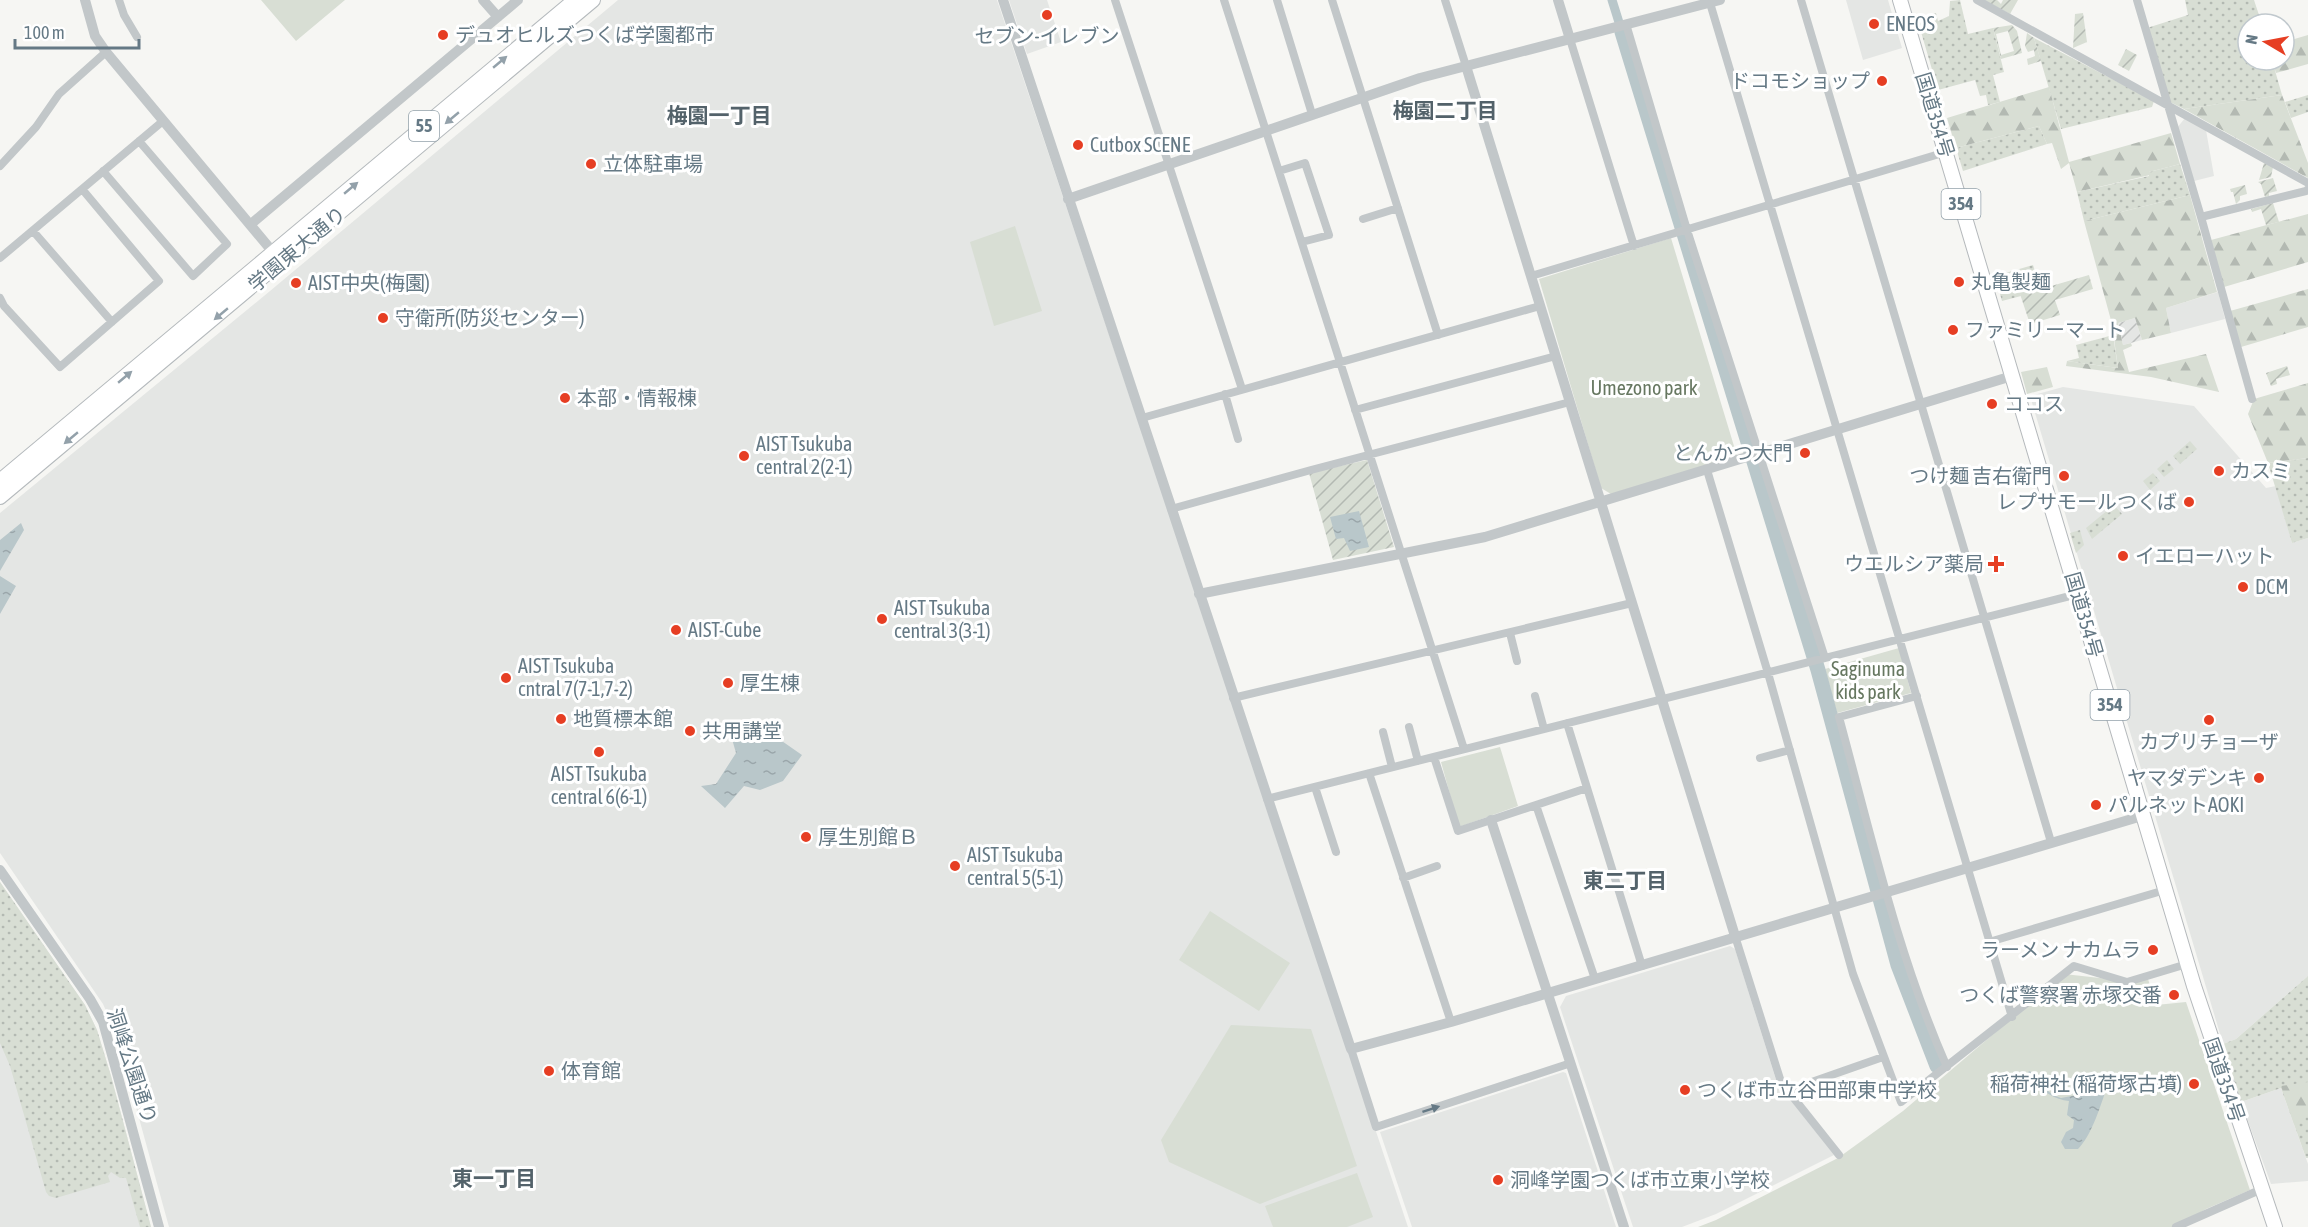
<svg xmlns="http://www.w3.org/2000/svg" width="2308" height="1227" font-family="'Asap Condensed','Noto Sans JP',sans-serif">
  <style>
    .built { fill: #e4e6e4 }
    .industrial { fill: url(#industrial-furrows) }
    .grass { fill: url(#grass-dots) }
    .forest { fill: url(#forest-firs) }
    .park { fill: #d8ded4 }
    .garden { fill: url(#garden-furrows); fill-rule: evenodd }
    .water { fill: url(#water-ripples) }
    .lines { fill: none; stroke-linecap: round; stroke-linejoin: round }
    .canal { stroke: #b9c7ca; stroke-width: 9 }
    .river { stroke: #b9c7ca; stroke-width: 15 }
    .primary-casing { stroke: #b5babd; stroke-width: 16 }
    .trunk-casing { stroke: #b5b9bc; stroke-width: 16 }
    .minor { stroke: #c2c7c9; stroke-width: 8 }
    .tertiary { stroke: #c2c7c9; stroke-width: 10 }
    .primary { stroke: #fff; stroke-width: 14 }
    .trunk { stroke: #fff; stroke-width: 14 }
    .oneway { fill: #93a1aa }
    .oneway2 { fill: #657985 }
    .poi-dot { fill: #e63e23; stroke: #fff; stroke-width: 2 }
    .labels { text-anchor: middle; stroke-width: 6; stroke-linejoin: round; paint-order: stroke }
    .shield { fill: #fff; stroke: #93a1aa; stroke-width: 1.5 }
    .shield-label { font-size: 18px; font-weight: bold; fill: #657985 }
    .poi-label { font-size: 20px; fill: #657985; stroke: #fff; text-anchor: start }
    .street-label { font-size: 20px; fill: #657985; stroke: #fff }
    .park-label { font-size: 20px; fill: #667760; stroke: #fff }
    .neighbourhood-label { font-size: 21px; font-weight: bold; fill: #53626a; stroke: #fff }
  </style>
  <defs>
    <pattern id="industrial-furrows" width="10" height="10" patternUnits="userSpaceOnUse" patternTransform="scale(1.5)"><rect width="10" height="10" fill="#e4e6e4"/><path d="M-1 1l2-2M0 10L10 0M9 11l2-2" fill="none" stroke="#bcbfbe"/></pattern>
    <pattern id="grass-dots" width="8" height="8" patternUnits="userSpaceOnUse" patternTransform="scale(1.5)"><rect width="8" height="8" fill="#d8ded4"/><path d="M2 2h.1M6 6h.1" fill="none" stroke="#b3b9b2" stroke-width="1.8" stroke-linecap="round"/></pattern>
    <pattern id="forest-firs" width="22" height="20" patternUnits="userSpaceOnUse" patternTransform="scale(1.5)"><rect width="22" height="20" fill="#d8ded4"/><path d="M5 1l3.5 6h-7zM16 11l3.5 6h-7z" fill="#b3b9b2"/></pattern>
    <pattern id="garden-furrows" width="10" height="10" patternUnits="userSpaceOnUse" patternTransform="scale(1.5)"><rect width="10" height="10" fill="#d8ded4"/><path d="M-1 1l2-2M0 10L10 0M9 11l2-2" fill="none" stroke="#b3b9b2"/></pattern>
    <pattern id="water-ripples" width="26" height="14" patternUnits="userSpaceOnUse" patternTransform="scale(1.5)"><rect width="26" height="14" fill="#b9c7ca"/><path d="M2 4q2-2 4 0t4 0M15 11q2-2 4 0t4 0" fill="none" stroke="#9aa6aa"/></pattern>
  </defs>
  <rect width="100%" height="100%" fill="#f6f6f3"/>
  <path class="built" d="M 618,0 L 997,0 L 1408,1227 L 169,1227 L 115,1031 L 103,1004 L 0,853 L 0,513 L 270,291 Z
    M 1009,0 L 1047,0 L 1061,42 L 1027,54 Z
    M 1846,0 L 1888,0 L 1902,48 L 1863,60 Z
    M 2185,118 L 2206,130 L 2214,176 L 2194,181 L 2177,128 Z
    M 2218,292 L 2225,319 L 2171,333 L 2166,308 Z
    M 2063,387 L 2194,406 L 2266,488 L 2276,486 L 2292,543 L 2308,538 L 2308,976 L 2236,1039 L 2223,1044 L 2030,396 Z
    M 0,882 L 85,1005 L 97,1030 L 111,1076 L 151,1227 L 0,1227 Z
    M 1730,946 L 1735,949 L 1777,1083 L 1834,1155 L 1716,1214 L 1682,1227 L 1633,1227 L 1560,1007 L 1566,996 Z
    M 1563,1072 L 1566,1073 L 1616,1227 L 1412,1227 L 1380,1132 Z
    M 2281,1088 L 2308,1164 L 2308,1181 L 2271,1184 L 2241,1102 Z"/>
  <path class="industrial" d="M 2135,318 L 2142,340 L 2123,345 L 2118,323 Z"/>
  <path class="grass" d="M 1960,0 L 1968,34 L 1993,28 L 2004,72 L 1993,75 L 2000,102 L 1988,105 L 1986,95 L 1980,96 L 1975,80 L 1938,90 L 1919,25 L 1922,21 L 1928,20 L 1930,14 L 1936,13 L 1938,21 L 1949,16 L 1950,1 Z
    M 2185,0 L 2254,0 L 2262,24 L 2248,24 L 2248,60 L 2272,60 L 2282,95 L 2184,109 L 2170,102 L 2147,28 L 2188,15 Z
    M 2034,38 L 2154,101 L 2152,107 L 2061,129 Z
    M 2308,95 L 2308,112 L 2291,118 L 2285,102 Z
    M 2039,126 L 2047,144 L 1963,171 L 1956,148 Z
    M 2180,164 L 2190,195 L 2084,221 L 2077,192 L 2149,176 L 2149,172 Z
    M 2033,265 L 2039,283 L 2019,288 L 2021,296 L 2002,301 L 1995,276 Z
    M 2113,335 L 2118,368 L 2067,361 L 2079,358 L 2076,345 Z
    M 2190,441 L 2197,449 L 2180,464 L 2173,456 Z
    M 2308,458 L 2308,538 L 2292,543 L 2268,463 Z
    M 2167,460 L 2174,469 L 2164,477 L 2157,469 Z
    M 2153,473 L 2160,481 L 2150,490 L 2143,481 Z
    M 2114,505 L 2122,514 L 2092,539 L 2086,528 Z
    M 2080,530 L 2084,545 L 2076,553 L 2070,533 Z
    M 0,882 L 85,1005 L 97,1030 L 111,1076 L 151,1227 L 140,1227 L 126,1178 L 120,1178 L 111,1172 L 108,1176 L 110,1182 L 56,1198 L 49,1196 L 46,1192 L 10,1066 L 0,1043 Z
    M 2308,976 L 2308,1158 L 2306,1158 L 2281,1088 L 2241,1102 L 2223,1044 L 2236,1039 Z"/>
  <path class="forest" d="M 2308,35 L 2308,64 L 2276,73 L 2272,60 L 2284,60 L 2284,42 Z
    M 2049,87 L 2069,162 L 2171,133 L 2180,164 L 2149,172 L 2150,175 L 2077,192 L 2069,163 L 2061,169 L 2052,143 L 2047,144 L 2039,126 L 1956,148 L 1947,118 Z
    M 2282,95 L 2308,163 L 2308,178 L 2184,109 Z
    M 2190,195 L 2217,292 L 2166,308 L 2171,333 L 2142,340 L 2135,318 L 2118,323 L 2123,345 L 2131,343 L 2132,346 L 2123,350 L 2129,372 L 2206,354 L 2219,392 L 2151,377 L 2066,366 L 2067,361 L 2118,368 L 2112,324 L 2084,221 Z
    M 2308,214 L 2308,262 L 2224,287 L 2211,240 Z
    M 2308,289 L 2308,327 L 2241,347 L 2230,311 Z
    M 2047,367 L 2053,387 L 2027,394 L 2021,372 Z
    M 2308,383 L 2308,458 L 2268,463 L 2248,414 L 2254,399 Z
    M 2308,1082 L 2308,1112 L 2294,1124 L 2281,1086 Z"/>
  <path class="park" d="M 261,0 L 345,0 L 296,41 Z
    M 1015,226 L 1042,311 L 994,326 L 970,242 Z
    M 1671,238 L 1737,456 L 1611,494 L 1601,488 L 1539,279 Z
    M 1899,648 L 1911,693 L 1837,713 L 1825,669 Z
    M 1500,747 L 1518,806 L 1459,827 L 1441,762 Z
    M 1210,911 L 1290,963 L 1259,1011 L 1179,960 Z
    M 2064,974 L 2118,980 L 2148,979 L 2156,1005 L 2186,1002 L 2250,1190 L 2206,1209 L 2176,1227 L 1698,1227 L 1716,1220 L 1838,1158 L 1903,1111 Z
    M 1231,1025 L 1311,1029 L 1357,1166 L 1260,1204 L 1169,1162 L 1161,1140 Z
    M 1357,1173 L 1373,1217 L 1347,1227 L 1273,1227 L 1265,1206 Z"/>
  <path class="garden" d="M 1984,0 L 1997,0 L 2001,4 L 2003,0 L 2018,0 L 2010,14 Z
    M 2083,13 L 2087,42 L 2073,48 L 2075,14 Z
    M 2012,25 L 2017,31 L 2022,53 L 2001,59 L 1993,28 ZM 2008,31 L 2014,51 L 2001,55 L 1996,34 Z
    M 2027,33 L 2034,38 L 2041,61 L 2028,65 L 2027,59 L 2035,56 L 2034,50 L 2028,52 L 2025,46 Z
    M 2126,49 L 2137,55 L 2129,71 L 2118,65 Z
    M 2264,163 L 2273,167 L 2271,177 L 2259,180 Z
    M 2273,178 L 2277,191 L 2269,193 L 2269,196 L 2265,197 L 2261,184 L 2258,182 Z
    M 2245,185 L 2247,194 L 2240,196 L 2240,200 L 2236,204 L 2233,192 L 2231,192 L 2230,189 Z
    M 2273,203 L 2279,222 L 2266,225 L 2261,209 L 2252,212 L 2251,209 Z
    M 2089,275 L 2093,289 L 2055,300 L 2060,315 L 2030,324 L 2018,288 L 2039,283 L 2041,289 Z
    M 2287,366 L 2290,375 L 2276,379 L 2277,384 L 2271,386 L 2266,373 Z
    M 1367,460 L 1394,547 L 1333,560 L 1309,473 Z"/>
  <path class="water" d="M 1359,511 L 1369,547 L 1350,551 L 1344,538 L 1336,539 L 1330,517 Z
    M 21,523 L 24,530 L 0,571 L 0,540 Z
    M 0,576 L 16,586 L 0,614 Z
    M 766,730 L 802,755 L 783,781 L 760,790 L 744,786 L 725,808 L 701,786 L 716,784 L 736,753 L 732,739 Z
    M 2030,1071 L 2042,1086 L 2053,1095 L 2061,1098 L 2092,1092 L 2099,1085 L 2105,1093 C 2099,1110 2091,1136 2078,1149 L 2065,1149 L 2061,1142 L 2066,1132 L 2073,1128 L 2074,1120 L 2067,1115 L 2069,1101 C 2053,1100 2035,1087 2028,1072 Z"/>
  <g class="lines">
    <path class="canal" d="M 1612,0 L 1622,32"/>
    <path class="river" d="M 1622,32 L 1818,670 L 1898,965 L 1937,1066"/>
    <defs>
      <path id="primary" d="M 0,481 L 575,0
        M 0,497 L 593,0"/>
      <path id="trunk" d="M 1900,0 L 2194,986 L 2275,1227"/>
    </defs>
    <use href="#primary" class="primary-casing"/>
    <use href="#trunk" class="trunk-casing"/>
    <path class="minor" d="M 119,0 L 124,15 L 137,37
      M 1115,0 L 1242,389
      M 1224,0 L 1464,749
      M 1277,0 L 1312,114
      M 1332,0 L 1438,335
      M 1445,0 L 1466,66
      M 1801,0 L 2051,842
      M 1977,0 L 2308,183
      M 2137,0 L 2201,217 L 2252,399
      M 1710,3 L 2012,1017
      M 1626,24 L 1687,230 L 1825,658
      M 1570,39 L 1634,246
      M 0,166 L 36,127 L 59,94 L 106,52
      M 103,171 L 193,276 L 227,244 L 139,141
      M 1279,171 L 1305,163 L 1329,235 L 1302,242
      M 2201,217 L 2306,191 L 2308,189
      M 1363,219 L 1398,208
      M 33,231 L 112,322
      M 0,258 L 163,121
      M 1531,276 L 1946,152
      M 0,298 L 4,306 L 60,367 L 159,281 L 82,189
      M 1225,394 L 1238,439
      M 1355,410 L 1556,356
      M 1142,418 L 1540,306
      M 1707,470 L 1768,673 L 1853,974 L 1901,1102 L 2074,966 L 2127,982 L 2187,964
      M 1171,509 L 1311,470 L 1570,402
      M 1510,633 L 1517,661
      M 1535,696 L 1544,729
      M 1917,696 L 1839,717 C 1871,835 1898,956 1947,1067
      M 1233,698 L 1632,603
      M 1567,723 L 1642,966
      M 1409,727 L 1418,761
      M 1383,732 L 1392,767
      M 1434,757 L 1458,831 L 1587,788
      M 1760,758 L 1790,750
      M 1369,773 L 1451,1022
      M 1315,787 L 1336,852
      M 1267,799 L 2078,594
      M 1536,805 L 1595,979
      M 1403,878 L 1437,866
      M 1735,936 L 1781,1082 L 1839,1155
      M 1989,942 L 2165,890
      M 1351,1049 L 1376,1127 L 1571,1063
      M 1786,1091 L 1883,1057
      M 2176,1227 L 2262,1189"/>
    <path class="tertiary" d="M 85,0 L 95,36 L 106,52 L 277,257
      M 483,0 L 498,17
      M 1003,0 L 1351,1049 L 1451,1022 L 2142,816
      M 1558,0 L 1570,39
      M 1466,66 L 1735,936
      M 1068,199 L 1420,78 L 1720,0
      M 251,224 L 518,0
      M 1199,594 L 1485,537 L 2012,376
      M 1491,820 L 1624,1227
      M 0,870 L 90,999 L 103,1022 L 159,1227"/>
    <use href="#primary" class="primary"/>
    <use href="#trunk" class="trunk"/>
  </g>
  <defs><path id="oneway-solid" d="M-6-.8H1V-3.2L6.5 0L1 3.2V.8H-6Z" transform="scale(1.5)"/></defs>
  <g class="oneway">
    <use href="#oneway-solid" transform="translate(500 62) rotate(-40)"/>
    <use href="#oneway-solid" transform="translate(452 118) rotate(140)"/>
    <use href="#oneway-solid" transform="translate(351 188) rotate(-40)"/>
    <use href="#oneway-solid" transform="translate(221 314) rotate(140)"/>
    <use href="#oneway-solid" transform="translate(125 377) rotate(-40)"/>
    <use href="#oneway-solid" transform="translate(71 438) rotate(140)"/>
  </g>
  <use class="oneway2" href="#oneway-solid" transform="translate(1431 1109) rotate(-18)"/>
  <g class="poi-dot">
    <circle cx="1047" cy="15" r="6"/>
    <circle cx="1874" cy="24" r="6"/>
    <circle cx="443" cy="35" r="6"/>
    <circle cx="1882" cy="81" r="6"/>
    <circle cx="1078" cy="145" r="6"/>
    <circle cx="591" cy="164" r="6"/>
    <circle cx="1959" cy="282" r="6"/>
    <circle cx="296" cy="283" r="6"/>
    <circle cx="383" cy="318" r="6"/>
    <circle cx="1953" cy="330" r="6"/>
    <circle cx="565" cy="398" r="6"/>
    <circle cx="1992" cy="404" r="6"/>
    <circle cx="1805" cy="453" r="6"/>
    <circle cx="744" cy="456" r="6"/>
    <circle cx="2219" cy="471" r="6"/>
    <circle cx="2064" cy="476" r="6"/>
    <circle cx="2189" cy="502" r="6"/>
    <circle cx="2123" cy="556" r="6"/>
    <path d="M1993 555h6v6h6v6h-6v6h-6v-6h-6v-6h6z"/>
    <circle cx="2243" cy="587" r="6"/>
    <circle cx="882" cy="619" r="6"/>
    <circle cx="676" cy="630" r="6"/>
    <circle cx="506" cy="678" r="6"/>
    <circle cx="728" cy="683" r="6"/>
    <circle cx="561" cy="719" r="6"/>
    <circle cx="2209" cy="720" r="6"/>
    <circle cx="690" cy="731" r="6"/>
    <circle cx="599" cy="752" r="6"/>
    <circle cx="2259" cy="778" r="6"/>
    <circle cx="2096" cy="805" r="6"/>
    <circle cx="806" cy="837" r="6"/>
    <circle cx="955" cy="866" r="6"/>
    <circle cx="2153" cy="950" r="6"/>
    <circle cx="2174" cy="995" r="6"/>
    <circle cx="549" cy="1071" r="6"/>
    <circle cx="2194" cy="1084" r="6"/>
    <circle cx="1685" cy="1090" r="6"/>
    <circle cx="1498" cy="1180" r="6"/>
  </g>
  <g class="labels">
    <g class="shield">
      <rect x="409" y="111" width="30" height="30" rx="4.5"/>
      <rect x="1941.5" y="189" width="39" height="30" rx="4.5"/>
      <rect x="2090.5" y="690" width="39" height="30" rx="4.5"/>
    </g>
    <g class="shield-label">
      <text x="424" y="132">55</text>
      <text x="1961" y="210">354</text>
      <text x="2110" y="711">354</text>
    </g>
    <g class="poi-label">
      <text x="1886" y="31">ENEOS</text>
      <text x="455" y="42">デュオヒルズつくば学園都市</text>
      <text x="1047" y="43" text-anchor="middle">セブン-イレブン</text>
      <text x="1870" y="88" text-anchor="end">ドコモショップ</text>
      <text x="1090" y="152">Cutbox SCENE</text>
      <text x="603" y="171">立体駐車場</text>
      <text x="1971" y="289">丸亀製麺</text>
      <text x="308" y="290">AIST中央(梅園)</text>
      <text x="395" y="325">守衛所(防災センター)</text>
      <text x="1965" y="337">ファミリーマート</text>
      <text x="577" y="405">本部・情報棟</text>
      <text x="2004" y="411">ココス</text>
      <text x="756" y="451">AIST Tsukuba<tspan x="756" dy="23">central 2(2-1)</tspan></text>
      <text x="1793" y="460" text-anchor="end">とんかつ大門</text>
      <text x="2231" y="478">カスミ</text>
      <text x="2052" y="483" text-anchor="end">つけ麺 吉右衛門</text>
      <text x="2177" y="509" text-anchor="end">レプサモールつくば</text>
      <text x="2135" y="563">イエローハット</text>
      <text x="1984" y="571" text-anchor="end">ウエルシア薬局</text>
      <text x="2255" y="594">DCM</text>
      <text x="894" y="615">AIST Tsukuba<tspan x="894" dy="23">central 3(3-1)</tspan></text>
      <text x="688" y="637">AIST-Cube</text>
      <text x="518" y="673">AIST Tsukuba<tspan x="518" dy="23">cntral 7(7-1,7-2)</tspan></text>
      <text x="740" y="690">厚生棟</text>
      <text x="573" y="726">地質標本館</text>
      <text x="702" y="738">共用講堂</text>
      <text x="2209" y="749" text-anchor="middle">カプリチョーザ</text>
      <text x="599" y="781" text-anchor="middle">AIST Tsukuba<tspan x="599" dy="23">central 6(6-1)</tspan></text>
      <text x="2247" y="785" text-anchor="end">ヤマダデンキ</text>
      <text x="2108" y="812">パルネットAOKI</text>
      <text x="818" y="844">厚生別館Ｂ</text>
      <text x="967" y="862">AIST Tsukuba<tspan x="967" dy="23">central 5(5-1)</tspan></text>
      <text x="2141" y="957" text-anchor="end">ラーメン ナカムラ</text>
      <text x="2162" y="1002" text-anchor="end">つくば警察署 赤塚交番</text>
      <text x="561" y="1078">体育館</text>
      <text x="2182" y="1091" text-anchor="end">稲荷神社 (稲荷塚古墳)</text>
      <text x="1697" y="1097">つくば市立谷田部東中学校</text>
      <text x="1510" y="1187">洞峰学園つくば市立東小学校</text>
    </g>
    <g class="street-label">
      <text transform="translate(1935 115) rotate(73)" y="7">国道354号</text>
      <text transform="translate(297 249) rotate(-40)" y="7">学園東大通り</text>
      <text transform="translate(2084 615) rotate(74)" y="7">国道354号</text>
      <text transform="translate(132 1066) rotate(72)" y="7">洞峰公園通り</text>
      <text transform="translate(2224 1080) rotate(71)" y="7">国道354号</text>
    </g>
    <g class="park-label">
      <text x="1644" y="395">Umezono park</text>
      <text x="1868" y="676">Saginuma<tspan x="1868" dy="23">kids park</tspan></text>
    </g>
    <g class="neighbourhood-label">
      <text x="1445" y="118">梅園二丁目</text>
      <text x="719" y="123">梅園一丁目</text>
      <text x="1625" y="888">東二丁目</text>
      <text x="494" y="1186">東一丁目</text>
    </g>
  </g>
  <g transform="translate(2266 42) rotate(280)"><circle r="28" fill="#ffffff" stroke="#c1c9ce" stroke-width="1.5"/>
  <path d="M0-4.5L10 22L0 15L-10 22Z" fill="#e63e23"/>
  <text y="-9" font-size="16" font-weight="bold" text-anchor="middle" fill="#657985">N</text>
  </g>
  <path d="M15 39v9h124v-9" fill="none" stroke="#657985" stroke-width="3"/>
  <text x="24" y="39" font-size="18" fill="#657985" stroke="#ffffff" stroke-width="4.5" paint-order="stroke">100 m</text>
</svg>
